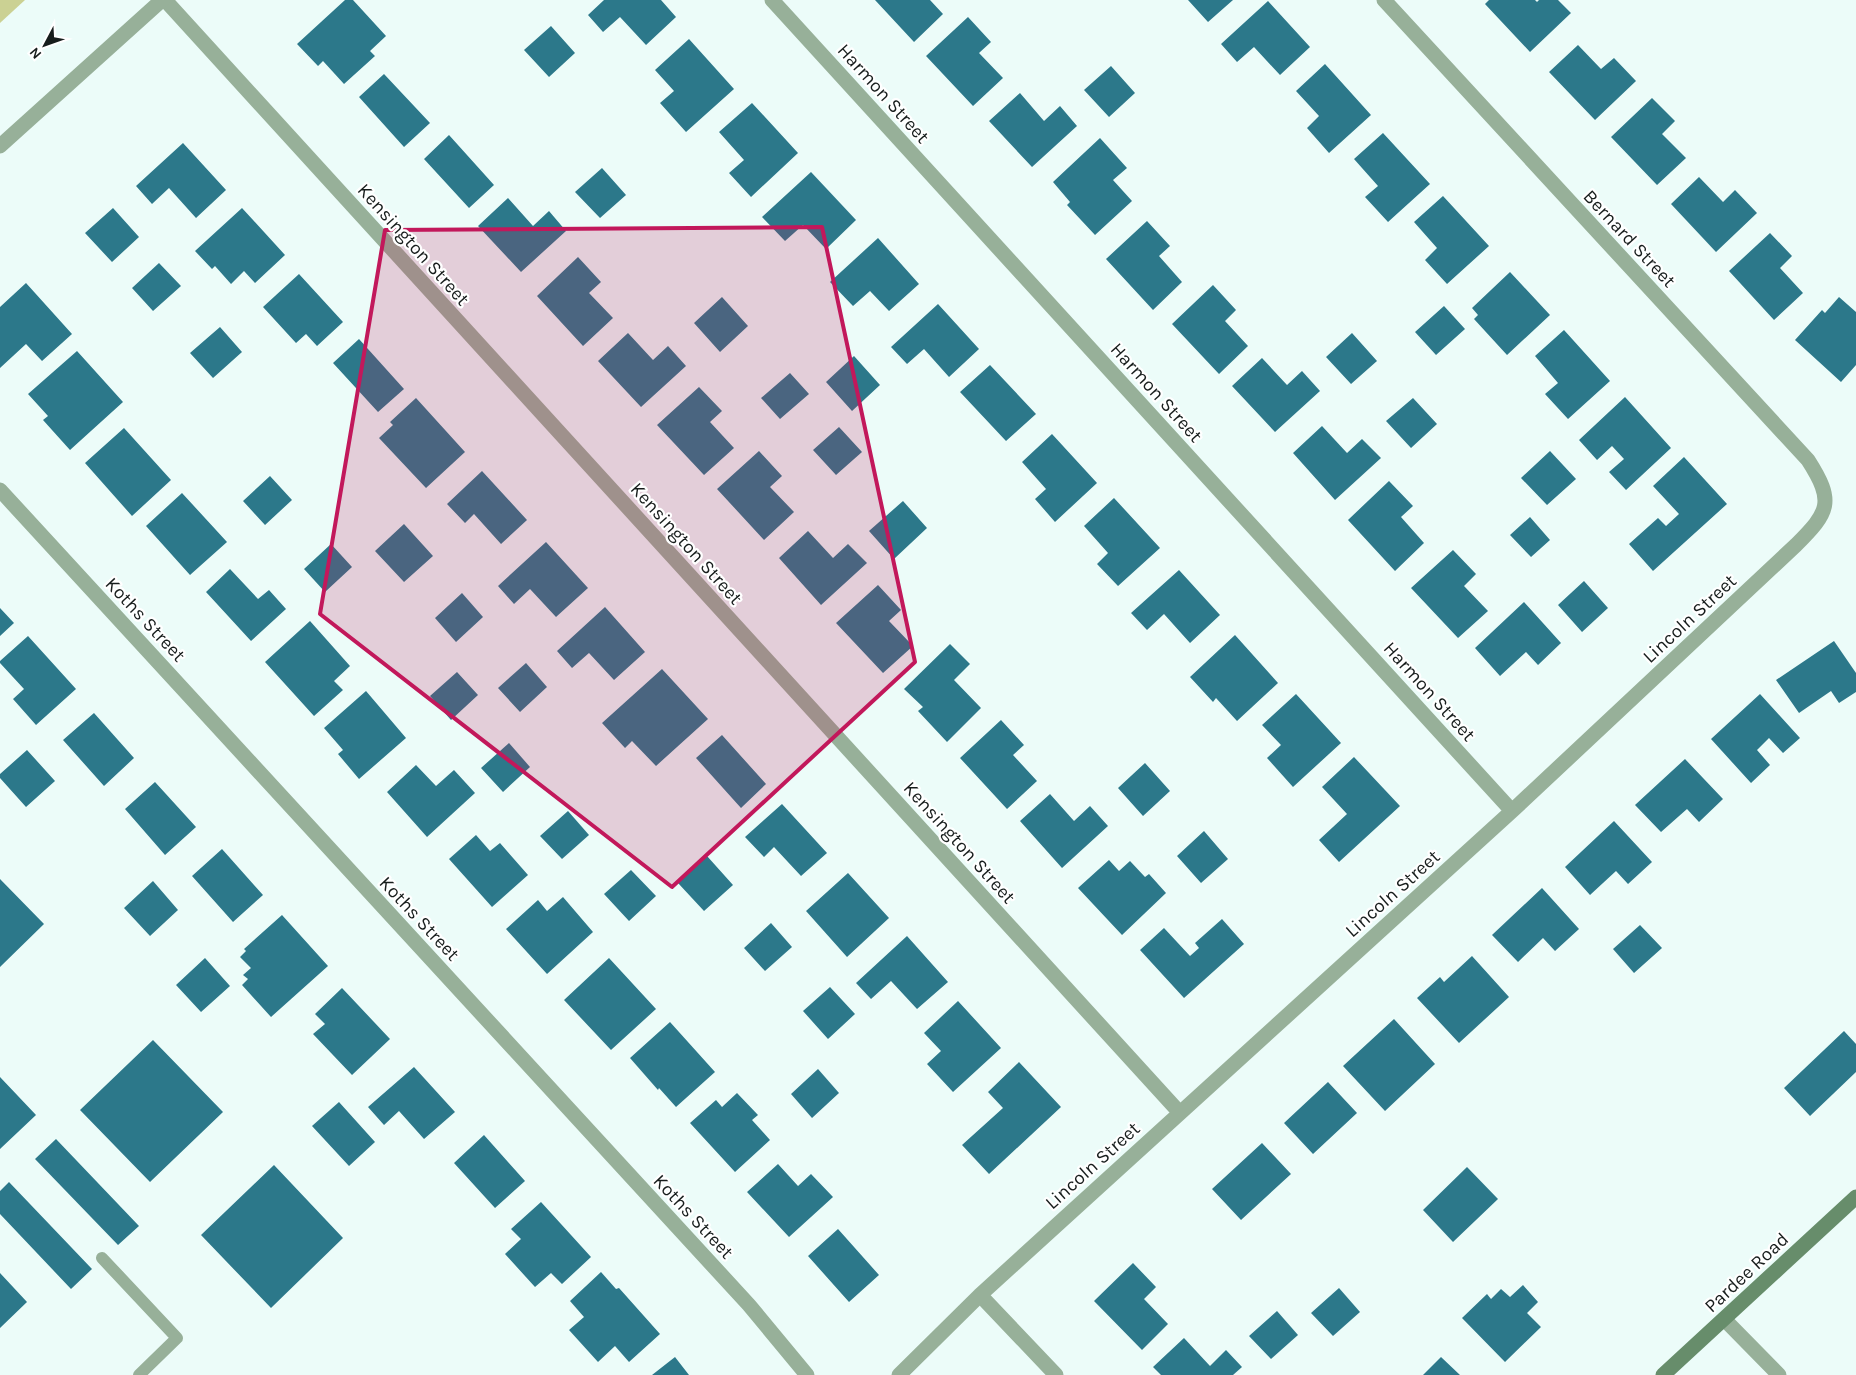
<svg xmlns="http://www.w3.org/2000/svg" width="1856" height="1375" font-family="Karla,sans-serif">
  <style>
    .green { fill: #cbd193 }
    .building { fill: #2c788a }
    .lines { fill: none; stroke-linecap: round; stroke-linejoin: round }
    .service { stroke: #97b099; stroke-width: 12 }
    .minor { stroke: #97b099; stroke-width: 15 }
    .tertiary { stroke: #97b099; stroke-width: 15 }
    .secondary { stroke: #678d6b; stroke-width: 15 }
    .marked { fill: #c2185b; fill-opacity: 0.2; stroke: #c2185b; stroke-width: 4; stroke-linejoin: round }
    .labels { text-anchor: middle; stroke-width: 4.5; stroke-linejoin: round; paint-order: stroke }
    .street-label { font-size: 19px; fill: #171d1c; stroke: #fff }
  </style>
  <rect width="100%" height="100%" fill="#ecfcf9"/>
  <path class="green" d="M 0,0 L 25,0 L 0,23 Z"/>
  <path class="building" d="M 345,0 L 353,0 L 386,36 L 370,51 L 375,56 L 344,84 L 323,61 L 318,66 L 297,44 Z
    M 604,0 L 661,0 L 676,17 L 646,45 L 620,17 L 603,32 L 588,15 Z
    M 875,0 L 930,0 L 943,14 L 914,42 Z
    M 1188,0 L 1233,0 L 1208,22 Z
    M 1489,0 L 1535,0 L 1537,2 L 1539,0 L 1558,0 L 1571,13 L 1530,52 L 1485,4 Z
    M 1268,1 L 1310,47 L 1280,75 L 1254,47 L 1237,62 L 1221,44 Z
    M 968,17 L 991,42 L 979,53 L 1003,78 L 973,106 L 926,56 Z
    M 551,26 L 575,53 L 549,77 L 524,50 Z
    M 689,39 L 734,89 L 686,132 L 660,103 L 674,91 L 655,70 Z
    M 1578,45 L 1601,69 L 1614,58 L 1636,81 L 1595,120 L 1549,72 Z
    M 1325,64 L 1371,115 L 1329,153 L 1307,128 L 1319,116 L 1296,91 Z
    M 1111,66 L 1135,93 L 1109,117 L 1084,90 Z
    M 384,74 L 430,123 L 404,147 L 359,97 Z
    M 1020,93 L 1044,121 L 1060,106 L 1077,126 L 1032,167 L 989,121 Z
    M 1652,98 L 1675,121 L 1662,134 L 1686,158 L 1657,185 L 1611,137 Z
    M 752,103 L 798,153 L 751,197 L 729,173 L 744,160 L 719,132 Z
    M 1383,133 L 1430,184 L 1388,222 L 1365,197 L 1378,186 L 1354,159 Z
    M 449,135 L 494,185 L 469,208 L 424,159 Z
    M 1100,138 L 1127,168 L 1113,180 L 1132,201 L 1095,235 L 1067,205 L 1070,202 L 1053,182 Z
    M 183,143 L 226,190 L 196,218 L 169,188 L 152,204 L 136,186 Z
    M 602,168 L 626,195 L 600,218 L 575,192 Z
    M 811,172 L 856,220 L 826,249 L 803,225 L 785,241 L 762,217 Z
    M 1699,177 L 1723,202 L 1735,190 L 1757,213 L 1716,252 L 1671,204 Z
    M 1443,196 L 1489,246 L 1447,284 L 1425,260 L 1437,248 L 1414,222 Z
    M 508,198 L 533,226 L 549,211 L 566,231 L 521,272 L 478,226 Z
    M 113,208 L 139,237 L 112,262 L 85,233 Z
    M 242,208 L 285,255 L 255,283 L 244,271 L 231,284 L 215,266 L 212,269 L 195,251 Z
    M 1147,221 L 1170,246 L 1159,256 L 1182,282 L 1153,310 L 1106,259 Z
    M 1770,233 L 1792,256 L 1780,268 L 1803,293 L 1774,320 L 1729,271 Z
    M 878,238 L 919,284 L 889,311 L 870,291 L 853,306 L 830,282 Z
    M 578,257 L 601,282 L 589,293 L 613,318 L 583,346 L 537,296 Z
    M 159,263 L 181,286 L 153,311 L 132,288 Z
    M 1510,272 L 1550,315 L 1507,355 L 1474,319 L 1478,315 L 1472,308 Z
    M 299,274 L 343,322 L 317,346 L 306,334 L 296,343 L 263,307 Z
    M 26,283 L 72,334 L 42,361 L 26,344 L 0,368 L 0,307 Z
    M 1213,285 L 1236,310 L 1225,321 L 1248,346 L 1219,374 L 1172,324 Z
    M 722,297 L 748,326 L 720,352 L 694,323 Z
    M 1839,297 L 1856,312 L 1856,365 L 1841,382 L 1795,340 L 1822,310 L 1825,313 Z
    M 938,304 L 979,349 L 949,377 L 924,349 L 907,364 L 891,347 Z
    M 1444,306 L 1465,329 L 1436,355 L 1415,332 Z
    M 220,327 L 242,352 L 213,378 L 190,353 Z
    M 1564,330 L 1610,381 L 1568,419 L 1545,394 L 1558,383 L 1535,356 Z
    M 628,333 L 653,360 L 668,346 L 686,366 L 641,407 L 598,361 Z
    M 1352,333 L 1377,361 L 1351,384 L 1326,357 Z
    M 359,339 L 404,389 L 378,412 L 333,363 Z
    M 77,351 L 123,402 L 70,450 L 43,420 L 48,416 L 28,394 Z
    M 854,356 L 880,385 L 852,411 L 826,382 Z
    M 1262,358 L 1287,385 L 1302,371 L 1320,391 L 1275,432 L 1232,386 Z
    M 990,365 L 1036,414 L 1006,441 L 960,392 Z
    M 790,373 L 809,394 L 780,419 L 761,398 Z
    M 699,387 L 722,411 L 710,422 L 734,448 L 704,475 L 657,425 Z
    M 1625,397 L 1671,448 L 1626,490 L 1609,472 L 1624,459 L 1612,446 L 1597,460 L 1579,440 Z
    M 416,398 L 465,452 L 426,488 L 379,438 L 393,425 L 390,422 Z
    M 1413,398 L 1437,424 L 1411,448 L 1386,421 Z
    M 1322,426 L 1347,453 L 1362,439 L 1381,458 L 1335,500 L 1293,453 Z
    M 839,427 L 862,452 L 836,475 L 813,450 Z
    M 124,428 L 171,480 L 132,516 L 85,463 Z
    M 1052,434 L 1097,483 L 1055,522 L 1035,499 L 1046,489 L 1022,462 Z
    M 759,451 L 782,476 L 770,487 L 794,512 L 764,540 L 717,489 Z
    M 1550,451 L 1576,479 L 1547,505 L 1521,478 Z
    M 1684,457 L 1727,504 L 1653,571 L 1629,544 L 1658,518 L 1666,526 L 1679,514 L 1653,486 Z
    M 482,471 L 527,520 L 501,544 L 474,514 L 465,523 L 447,504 Z
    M 270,476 L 292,500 L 265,525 L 243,501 Z
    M 1389,481 L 1413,506 L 1401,517 L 1424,543 L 1395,571 L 1348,520 Z
    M 182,493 L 227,542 L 190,575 L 146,526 Z
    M 1114,498 L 1160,548 L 1118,586 L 1097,564 L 1108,553 L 1084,526 Z
    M 903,501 L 927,528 L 894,559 L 869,531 Z
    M 1530,517 L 1550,540 L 1531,557 L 1510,535 Z
    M 404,524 L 433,556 L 404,582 L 375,551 Z
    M 808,531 L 833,558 L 848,544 L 867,563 L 821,605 L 779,558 Z
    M 546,542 L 588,588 L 556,617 L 530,589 L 514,604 L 498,586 Z
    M 331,544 L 352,567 L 325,592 L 304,569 Z
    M 1453,550 L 1476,574 L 1464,586 L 1488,611 L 1458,638 L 1411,588 Z
    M 230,569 L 258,599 L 269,590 L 286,609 L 251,641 L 206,592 Z
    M 1179,570 L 1220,615 L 1190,643 L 1164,614 L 1147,630 L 1131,613 Z
    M 1584,581 L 1608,608 L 1582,632 L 1558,605 Z
    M 878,585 L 901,610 L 889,621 L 913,646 L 883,673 L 836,623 Z
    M 462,593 L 483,617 L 456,642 L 435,618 Z
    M 1524,602 L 1561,643 L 1538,665 L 1526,652 L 1500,676 L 1475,648 Z
    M 605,607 L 645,652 L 614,680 L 589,653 L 572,668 L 557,651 Z
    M 0,608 L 14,623 L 0,636 Z
    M 310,621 L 350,666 L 334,681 L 343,690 L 314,716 L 265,662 Z
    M 1235,635 L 1278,683 L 1237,721 L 1216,698 L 1213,702 L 1190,677 Z
    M 28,636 L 76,689 L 36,725 L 13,699 L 24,689 L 0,663 L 0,661 Z
    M 1834,641 L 1856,673 L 1856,692 L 1839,703 L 1831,691 L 1799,713 L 1776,680 Z
    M 950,644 L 970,664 L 954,680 L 981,708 L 947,742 L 918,711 L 923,707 L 904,689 Z
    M 526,663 L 547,687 L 520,712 L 498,688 Z
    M 662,669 L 708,719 L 656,766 L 632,741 L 625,748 L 602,723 Z
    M 457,672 L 478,695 L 451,720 L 430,696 Z
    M 366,691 L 406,738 L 359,779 L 338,754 L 343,750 L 324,728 Z
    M 1296,694 L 1341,743 L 1293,787 L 1267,758 L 1281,745 L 1262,725 Z
    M 1760,694 L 1800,738 L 1783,753 L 1769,738 L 1757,750 L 1770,765 L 1751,783 L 1711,739 Z
    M 94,713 L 134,758 L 104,786 L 63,740 Z
    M 1001,720 L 1024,745 L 1013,755 L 1037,781 L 1007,809 L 960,758 Z
    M 722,735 L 766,784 L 741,808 L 696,758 Z
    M 509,743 L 530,767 L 503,792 L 481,768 Z
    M 27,750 L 55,781 L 26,807 L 0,778 L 0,774 Z
    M 1354,757 L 1400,806 L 1339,862 L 1319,840 L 1347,814 L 1322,787 Z
    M 1685,759 L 1723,799 L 1699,822 L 1687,809 L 1661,832 L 1635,805 Z
    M 1145,763 L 1170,791 L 1143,816 L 1118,788 Z
    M 416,765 L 436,786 L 454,770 L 475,793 L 427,837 L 387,792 Z
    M 155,782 L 196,827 L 165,855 L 125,809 Z
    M 1050,794 L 1074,821 L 1090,806 L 1108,826 L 1062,868 L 1020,821 Z
    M 782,804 L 827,853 L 801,876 L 774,847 L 764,857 L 745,837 Z
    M 568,811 L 589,835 L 562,859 L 540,836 Z
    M 1614,821 L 1652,862 L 1628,884 L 1616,871 L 1590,895 L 1565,867 Z
    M 1204,831 L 1228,859 L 1201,883 L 1177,856 Z
    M 476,835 L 490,851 L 500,843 L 528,875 L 492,907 L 449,859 Z
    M 222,849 L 263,895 L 233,922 L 192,876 Z
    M 707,856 L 733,885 L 704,911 L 678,883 Z
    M 1109,860 L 1119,871 L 1130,861 L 1145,877 L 1149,874 L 1166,893 L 1122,935 L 1078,888 Z
    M 631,870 L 656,896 L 629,921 L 604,894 Z
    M 848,873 L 889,918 L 847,957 L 806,911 Z
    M 0,879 L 44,924 L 0,967 Z
    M 153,881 L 178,910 L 150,936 L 124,908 Z
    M 1542,888 L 1579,929 L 1555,951 L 1543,938 L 1518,962 L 1492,935 Z
    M 563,897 L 593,932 L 547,974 L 506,929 L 538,900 L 547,911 Z
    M 282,915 L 328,966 L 271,1017 L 242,985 L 248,979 L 243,975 L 251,968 L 240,957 L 246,951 L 244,949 Z
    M 1222,919 L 1244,944 L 1184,998 L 1140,950 L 1164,928 L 1190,956 L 1199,948 L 1195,943 Z
    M 771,923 L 792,947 L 765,971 L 744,948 Z
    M 1640,925 L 1662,948 L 1634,973 L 1613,949 Z
    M 907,936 L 948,982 L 917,1009 L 891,981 L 871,999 L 856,983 Z
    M 1472,956 L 1509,997 L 1459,1043 L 1417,998 L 1440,977 L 1444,982 Z
    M 205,958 L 230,986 L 201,1012 L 176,985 Z
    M 609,958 L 656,1009 L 611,1050 L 564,1000 Z
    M 830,987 L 855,1014 L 828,1039 L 803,1011 Z
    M 342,988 L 390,1039 L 352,1075 L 313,1034 L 325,1024 L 315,1014 Z
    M 958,1001 L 1001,1048 L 953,1092 L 927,1064 L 941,1051 L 924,1033 Z
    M 1394,1019 L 1435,1064 L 1385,1111 L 1343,1066 Z
    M 670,1022 L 715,1072 L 676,1107 L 659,1088 L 658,1090 L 630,1058 Z
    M 1844,1031 L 1856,1044 L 1856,1072 L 1810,1116 L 1784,1088 Z
    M 153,1040 L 223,1112 L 150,1182 L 80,1110 Z
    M 1019,1062 L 1061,1107 L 989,1174 L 962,1145 L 1003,1108 L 988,1092 Z
    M 414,1067 L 455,1112 L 424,1139 L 399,1111 L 384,1125 L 368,1107 Z
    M 818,1069 L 839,1093 L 812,1118 L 791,1094 Z
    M 0,1077 L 36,1115 L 0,1149 Z
    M 1328,1082 L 1357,1113 L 1313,1154 L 1284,1123 Z
    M 737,1093 L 758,1115 L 752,1120 L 770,1140 L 735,1172 L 690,1123 L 716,1100 L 722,1107 Z
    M 339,1102 L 375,1142 L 349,1166 L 312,1126 Z
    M 484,1135 L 525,1181 L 495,1208 L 454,1163 Z
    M 56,1139 L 139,1226 L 118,1245 L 35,1159 Z
    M 1262,1143 L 1291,1174 L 1241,1220 L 1212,1189 Z
    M 778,1164 L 798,1186 L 811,1174 L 833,1197 L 789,1237 L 747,1192 Z
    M 274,1165 L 343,1238 L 271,1308 L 201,1235 Z
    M 1467,1167 L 1498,1199 L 1453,1242 L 1423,1210 Z
    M 9,1182 L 92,1269 L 71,1289 L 0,1214 L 0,1191 Z
    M 541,1202 L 591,1257 L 562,1284 L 551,1273 L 535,1287 L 505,1254 L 521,1239 L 511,1229 Z
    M 838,1229 L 879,1275 L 849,1302 L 808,1256 Z
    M 1133,1263 L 1156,1287 L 1144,1299 L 1168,1324 L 1142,1350 L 1094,1301 Z
    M 601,1272 L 616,1289 L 619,1288 L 660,1334 L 629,1362 L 615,1346 L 598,1362 L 569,1330 L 584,1317 L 570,1301 Z
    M 0,1273 L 27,1302 L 0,1328 Z
    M 1523,1285 L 1538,1302 L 1527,1313 L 1541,1327 L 1505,1362 L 1462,1318 L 1487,1294 L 1491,1299 L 1501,1289 L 1510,1297 Z
    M 1339,1288 L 1360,1312 L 1333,1336 L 1311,1313 Z
    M 1277,1311 L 1298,1335 L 1271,1359 L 1249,1336 Z
    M 1184,1338 L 1210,1366 L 1226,1350 L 1242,1367 L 1233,1375 L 1161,1375 L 1153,1367 Z
    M 675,1357 L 689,1375 L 652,1375 Z
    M 1441,1357 L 1460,1375 L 1423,1375 Z"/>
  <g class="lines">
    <path class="service" d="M 102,1258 L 177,1338 L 139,1375"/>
    <path class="minor" d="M 165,0 L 1180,1113
      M 772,0 L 1512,811
      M 0,490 L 749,1305 L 807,1375
      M 980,1295 L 1056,1375
      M 1724,1319 L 1779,1375
      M 899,1375 L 980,1295 L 1512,811 L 1796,545 C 1829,512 1835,502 1808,460 L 1384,0"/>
    <path class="tertiary" d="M 0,146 L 162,0"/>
    <path class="secondary" d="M 1663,1375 L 1856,1197"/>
  </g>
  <path class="marked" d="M 822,227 L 915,662 L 672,887 L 320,614 L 385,230 Z"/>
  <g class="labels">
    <g class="street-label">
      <text transform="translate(884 93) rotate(48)" y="7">Harmon Street</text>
      <text transform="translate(1630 238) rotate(47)" y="7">Bernard Street</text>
      <text transform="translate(414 244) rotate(48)" y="7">Kensington Street</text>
      <text transform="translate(1157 392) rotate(48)" y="7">Harmon Street</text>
      <text transform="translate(687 543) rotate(48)" y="7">Kensington Street</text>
      <text transform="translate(1689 618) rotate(-43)" y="7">Lincoln Street</text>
      <text transform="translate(146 619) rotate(47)" y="7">Koths Street</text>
      <text transform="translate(1430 691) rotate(48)" y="7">Harmon Street</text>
      <text transform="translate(960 842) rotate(48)" y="7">Kensington Street</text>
      <text transform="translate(1392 893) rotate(-42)" y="7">Lincoln Street</text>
      <text transform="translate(420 918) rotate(47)" y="7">Koths Street</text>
      <text transform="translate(1092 1165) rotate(-42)" y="7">Lincoln Street</text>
      <text transform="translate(694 1216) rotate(47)" y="7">Koths Street</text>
      <text transform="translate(1746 1272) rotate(-43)" y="7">Pardee Road</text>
    </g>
  </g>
  <g transform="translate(45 45) rotate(229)" stroke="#ffffff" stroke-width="4" paint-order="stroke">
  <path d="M0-4L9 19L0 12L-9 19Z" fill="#171d1c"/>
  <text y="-8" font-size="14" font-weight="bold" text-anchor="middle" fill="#171d1c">N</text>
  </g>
</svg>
